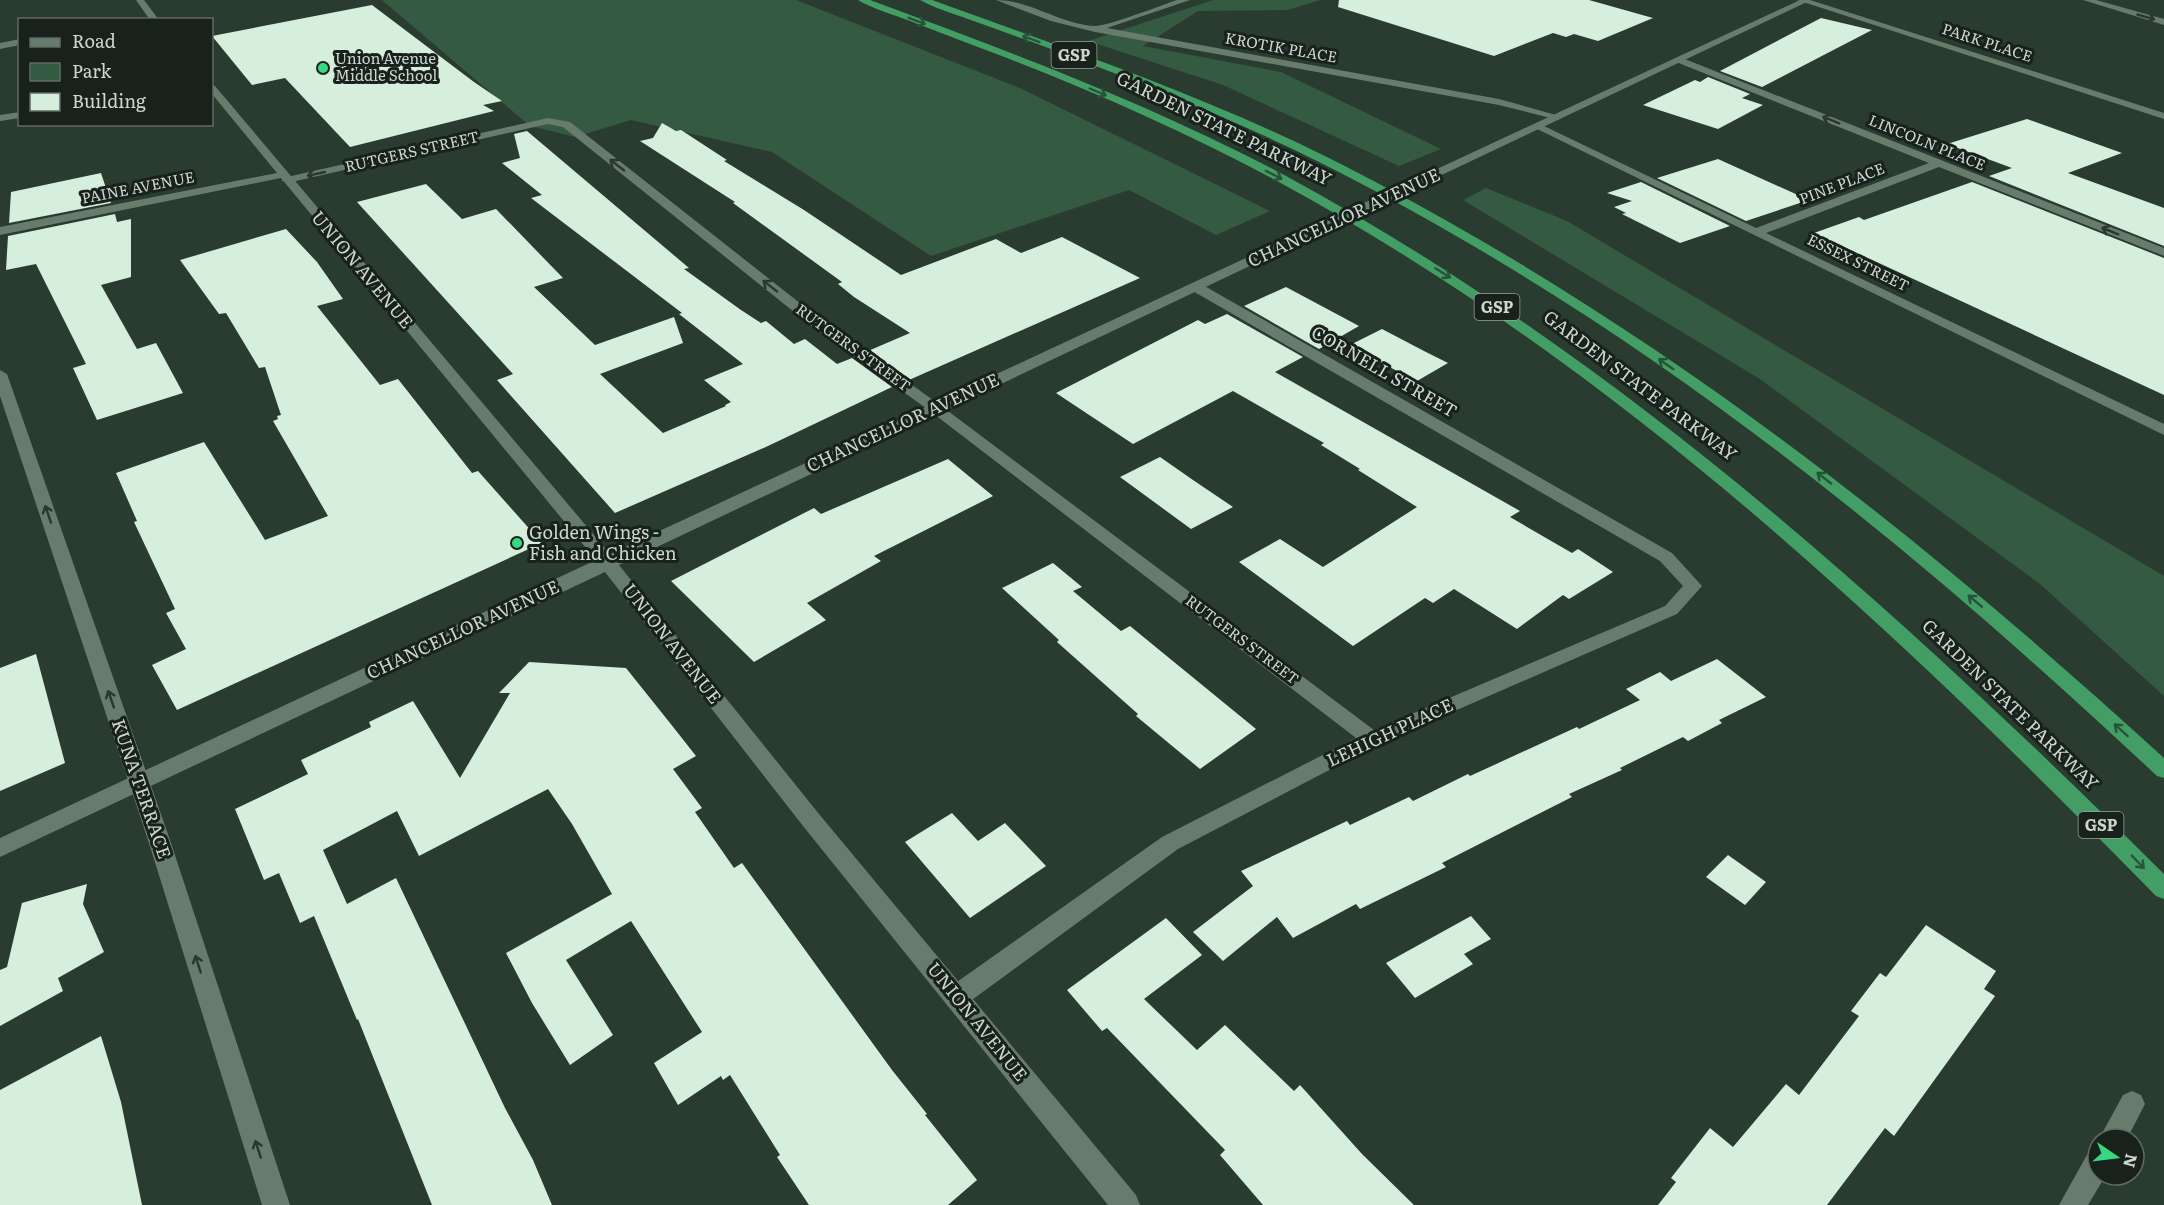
<svg xmlns="http://www.w3.org/2000/svg" width="2164" height="1205" font-family="Literata,serif">
  <style>
    .green { fill: #345b41 }
    .building { fill: #d6eedc }
    .lines { fill: none; stroke-linecap: round; stroke-linejoin: round }
    .street { fill: #677c6c; fill-rule: evenodd }
    .secondary { fill: #677c6c; fill-rule: evenodd }
    .highway { fill: #429e65; fill-rule: evenodd }
    .oneway { stroke: #2c382f }
    .oneway2 { stroke: #295339 }
    .poi-dot { fill: #38d880; stroke: #18211b; stroke-width: 2 }
    .labels { text-anchor: middle; stroke-width: 6; stroke-linejoin: round; paint-order: stroke }
    .far-street-label { font-size: 15px; fill: #ccd7cf; stroke: #18211b }
    .far-poi-label { font-size: 15px; fill: #ccd7cf; stroke: #18211b; text-anchor: start }
    .shield { fill: #18211b; stroke: #96a099; stroke-width: 1.5 }
    .shield-label { font-size: 16px; font-weight: bold; fill: #ccd7cf }
    .street-label { font-size: 18px; fill: #ccd7cf; stroke: #18211b }
    .poi-label { font-size: 18px; fill: #ccd7cf; stroke: #18211b; text-anchor: start }
  </style>
  <rect width="100%" height="100%" fill="#293c2f"/>
  <path class="green" d="M 382,0 L 796,0 L 1020,88 L 1270,211 L 1216,235 L 1129,190 L 931,256 L 772,152 L 631,120 L 575,137 L 530,126 Z
    M 1213,0 L 1321,0 L 1287,10 L 1198,11 L 1143,46 L 1281,72 L 1441,149 L 1399,166 L 1223,85 L 1088,41 Z
    M 1486,188 L 1567,221 L 2164,576 L 2164,696 L 2040,584 L 1760,379 L 1463,200 Z"/>
  <path class="building" d="M 1339,0 L 1589,0 L 1653,18 L 1598,41 L 1574,34 L 1566,37 L 1553,33 L 1494,56 L 1338,7 Z
    M 372,5 L 474,82 L 502,101 L 483,105 L 494,111 L 350,147 L 285,78 L 252,85 L 212,36 Z
    M 1821,18 L 1872,30 L 1762,87 L 1720,71 Z
    M 1708,77 L 1750,94 L 1742,98 L 1763,105 L 1718,129 L 1643,105 L 1695,80 L 1700,82 Z
    M 2027,119 L 2122,153 L 2068,173 L 2164,208 L 2164,246 L 1989,176 L 2012,168 L 1947,144 Z
    M 662,123 L 676,131 L 681,130 L 727,160 L 724,161 L 804,210 L 901,275 L 996,239 L 1021,253 L 1062,237 L 1140,278 L 909,380 L 868,351 L 910,333 L 854,297 L 838,284 L 842,282 L 733,203 L 735,202 L 640,141 L 653,138 Z
    M 527,131 L 689,268 L 684,269 L 741,310 L 761,323 L 766,321 L 794,344 L 805,339 L 837,364 L 852,358 L 892,387 L 768,446 L 615,513 L 497,380 L 513,374 L 357,202 L 426,184 L 462,219 L 496,209 L 563,278 L 534,287 L 595,345 L 674,317 L 683,343 L 600,374 L 663,433 L 726,406 L 725,405 L 731,402 L 704,380 L 743,364 L 679,314 L 682,313 L 531,198 L 542,195 L 502,163 L 520,158 L 514,134 Z
    M 1718,159 L 1809,200 L 1746,221 L 1657,178 Z
    M 101,173 L 111,203 L 9,223 L 11,192 Z
    M 1641,182 L 1730,226 L 1680,243 L 1622,214 L 1626,213 L 1614,207 L 1632,201 L 1607,193 Z
    M 1972,182 L 2164,258 L 2164,395 L 1814,233 L 1859,217 L 1864,220 Z
    M 115,214 L 117,222 L 131,219 L 131,277 L 101,285 L 137,349 L 156,343 L 183,393 L 97,420 L 73,368 L 86,364 L 36,264 L 6,270 L 8,236 Z
    M 286,229 L 317,262 L 343,299 L 317,306 L 380,385 L 398,379 L 472,473 L 478,471 L 542,543 L 177,710 L 152,665 L 186,649 L 166,613 L 175,609 L 134,522 L 137,521 L 116,473 L 204,442 L 265,540 L 328,516 L 273,421 L 278,419 L 277,416 L 281,415 L 265,367 L 259,368 L 226,313 L 219,314 L 180,260 Z
    M 1286,287 L 1359,326 L 1319,349 L 1244,306 Z
    M 1227,314 L 1303,357 L 1275,372 L 1520,511 L 1510,517 L 1572,553 L 1578,549 L 1613,572 L 1569,599 L 1563,595 L 1517,629 L 1454,589 L 1433,603 L 1425,598 L 1353,646 L 1239,562 L 1280,539 L 1323,567 L 1417,507 L 1358,470 L 1360,469 L 1321,445 L 1324,443 L 1233,391 L 1133,444 L 1056,393 L 1198,320 L 1205,324 Z
    M 1382,329 L 1424,351 L 1448,363 L 1417,381 L 1348,346 Z
    M 1160,457 L 1193,480 L 1233,507 L 1191,529 L 1120,477 Z
    M 948,459 L 993,496 L 874,556 L 881,561 L 807,603 L 826,620 L 754,662 L 671,581 L 814,508 L 821,514 Z
    M 1053,563 L 1082,587 L 1073,591 L 1121,631 L 1130,626 L 1256,729 L 1200,769 L 1136,716 L 1138,714 L 1057,642 L 1059,640 L 1002,588 Z
    M 36,654 L 65,763 L 0,791 L 0,668 Z
    M 1717,659 L 1766,697 L 1719,720 L 1722,723 L 1688,741 L 1683,737 L 1620,768 L 1622,770 L 1569,794 L 1572,797 L 1442,863 L 1446,867 L 1360,909 L 1356,904 L 1293,938 L 1277,917 L 1223,961 L 1193,932 L 1253,886 L 1241,871 L 1347,821 L 1350,825 L 1409,797 L 1413,801 L 1468,774 L 1470,776 L 1577,727 L 1579,729 L 1640,700 L 1626,689 L 1660,672 L 1671,681 Z
    M 529,662 L 626,668 L 670,723 L 696,756 L 673,769 L 702,808 L 695,812 L 734,868 L 742,863 L 892,1070 L 927,1114 L 925,1115 L 977,1180 L 948,1205 L 809,1205 L 777,1157 L 780,1155 L 730,1075 L 723,1080 L 721,1076 L 678,1105 L 654,1063 L 702,1032 L 631,921 L 566,960 L 613,1035 L 570,1065 L 532,1003 L 506,953 L 612,894 L 572,824 L 548,789 L 419,856 L 397,811 L 323,850 L 347,904 L 396,878 L 505,1108 L 533,1160 L 552,1205 L 432,1205 L 358,1019 L 357,1020 L 314,916 L 300,923 L 279,873 L 264,880 L 235,809 L 308,774 L 301,760 L 371,727 L 369,722 L 413,701 L 460,778 L 510,693 L 499,693 Z
    M 952,813 L 978,841 L 1005,823 L 1046,866 L 970,918 L 905,842 Z
    M 1728,855 L 1766,882 L 1745,905 L 1706,877 Z
    M 87,884 L 83,904 L 104,952 L 58,978 L 63,991 L 0,1026 L 0,970 L 7,967 L 22,903 Z
    M 1471,916 L 1491,939 L 1464,954 L 1473,964 L 1415,998 L 1386,963 Z
    M 1166,918 L 1202,955 L 1144,999 L 1197,1050 L 1225,1025 L 1294,1091 L 1300,1085 L 1362,1154 L 1414,1205 L 1263,1205 L 1220,1155 L 1225,1150 L 1107,1028 L 1102,1031 L 1067,990 Z
    M 1926,925 L 1996,971 L 1984,989 L 1995,996 L 1894,1136 L 1885,1128 L 1827,1205 L 1658,1205 L 1676,1182 L 1671,1178 L 1710,1128 L 1733,1147 L 1786,1084 L 1799,1095 L 1859,1016 L 1851,1011 L 1880,973 L 1886,977 Z
    M 101,1036 L 121,1102 L 142,1205 L 0,1205 L 0,1090 Z"/>
  <g class="lines">
    <path class="street" d="M 996,0 C 1029,0 1060,24 1094,26 C 1106,27 1162,5 1177,0 L 1190,0 L 1107,28 L 1499,99 L 1563,117 L 1558,120 L 1499,105 L 1095,32 L 1051,21 Z
      M 1797,0 L 1810,0 L 2164,113 L 2164,119 Z
      M 2083,0 L 2096,0 L 2164,19 L 2164,25 Z
      M 20,39 L 20,45 L 0,49 L 0,43 Z
      M 1676,58 L 1682,58 L 2164,248 L 2164,256 L 1939,167 L 1766,233 L 2164,424 L 2164,435 L 1533,127 L 1542,125 L 1756,228 L 1929,163 L 1676,62 Z
      M 20,112 L 20,118 L 0,121 L 0,115 Z
      M 548,118 L 570,122 L 824,322 L 940,405 L 1374,730 L 1665,606 L 1683,586 L 1660,561 L 1191,290 L 1190,287 L 1191,284 L 1201,284 L 1672,553 L 1702,586 L 1677,614 L 1379,744 L 1178,849 L 965,1005 L 956,1008 L 947,1005 L 944,997 L 947,989 L 1162,837 L 1356,738 L 930,411 L 814,328 L 563,127 L 548,124 L 287,183 L 281,180 L 287,177 Z
      M 0,370 L 7,374 L 170,840 L 290,1205 L 262,1205 L 148,840 L 0,396 Z
      M 2132,1091 L 2141,1095 L 2145,1104 L 2127,1139 L 2099,1139 L 2123,1095 Z
      M 2098,1150 L 2098,1175 L 2106,1175 L 2088,1205 L 2059,1205 L 2088,1153 Z"/>
    <path class="secondary" d="M 136,0 L 144,0 L 159,20 L 150,20 Z
      M 1800,0 L 1811,0 L 619,565 L 819,814 L 1136,1195 L 1140,1205 L 1108,1205 L 803,826 L 605,572 L 0,857 L 0,838 L 596,560 L 281,178 L 0,235 L 0,227 L 277,173 L 212,94 L 212,85 L 215,86 L 610,554 Z"/>
    <path class="highway" d="M 858,0 L 870,0 C 1011,52 1153,105 1286,176 C 1618,356 1898,610 2164,874 L 2164,899 L 2156,896 C 1891,625 1613,363 1277,181 C 1190,134 1099,94 1007,58 C 974,46 942,33 910,21 C 892,14 873,9 858,0 Z
      M 920,0 L 932,0 C 1065,48 1200,94 1327,157 C 1640,314 1907,523 2164,758 L 2164,778 L 2157,776 C 1900,535 1635,320 1317,161 C 1231,118 1141,83 1051,49 C 1023,39 996,29 968,19 C 952,13 934,8 920,0 Z"/>
  </g>
  <defs><path id="oneway-shaft" d="M-6 0H5M1.5-3L5.5 0L1.5 3" fill="none" stroke-width="1.6" stroke-linecap="round" stroke-linejoin="round" transform="scale(1.5)"/></defs>
  <g class="oneway">
    <use href="#oneway-shaft" transform="translate(2146 17) rotate(16)"/>
    <use href="#oneway-shaft" transform="translate(1831 120) rotate(-158)"/>
    <use href="#oneway-shaft" transform="translate(617 165) rotate(-142)"/>
    <use href="#oneway-shaft" transform="translate(316 174) rotate(167)"/>
    <use href="#oneway-shaft" transform="translate(2110 231) rotate(-158)"/>
    <use href="#oneway-shaft" transform="translate(770 286) rotate(-142)"/>
    <use href="#oneway-shaft" transform="translate(48 514) rotate(-109)"/>
    <use href="#oneway-shaft" transform="translate(111 699) rotate(-109)"/>
    <use href="#oneway-shaft" transform="translate(198 964) rotate(-108)"/>
    <use href="#oneway-shaft" transform="translate(258 1149) rotate(-108)"/>
  </g>
  <g class="oneway2">
    <use href="#oneway-shaft" transform="translate(917 21) rotate(21)"/>
    <use href="#oneway-shaft" transform="translate(1031 39) rotate(-160)"/>
    <use href="#oneway-shaft" transform="translate(1098 92) rotate(23)"/>
    <use href="#oneway-shaft" transform="translate(1274 175) rotate(27)"/>
    <use href="#oneway-shaft" transform="translate(1443 273) rotate(32)"/>
    <use href="#oneway-shaft" transform="translate(1666 364) rotate(-145)"/>
    <use href="#oneway-shaft" transform="translate(1824 478) rotate(-142)"/>
    <use href="#oneway-shaft" transform="translate(1975 601) rotate(-140)"/>
    <use href="#oneway-shaft" transform="translate(2121 730) rotate(-138)"/>
    <use href="#oneway-shaft" transform="translate(2138 862) rotate(46)"/>
  </g>
  <g class="poi-dot">
    <circle cx="323" cy="68" r="6"/>
    <circle cx="517" cy="543" r="6"/>
  </g>
  <g class="labels">
    <g class="far-street-label">
      <text transform="translate(1987 43) rotate(18)" y="5">PARK PLACE</text>
      <text transform="translate(1281 48) rotate(10)" y="5">KROTIK PLACE</text>
      <text transform="translate(1927 143) rotate(22)" y="5">LINCOLN PLACE</text>
      <text transform="translate(412 152) rotate(-13)" y="5">RUTGERS STREET</text>
      <text transform="translate(1842 184) rotate(-21)" y="5">PINE PLACE</text>
      <text transform="translate(138 188) rotate(-11)" y="5">PAINE AVENUE</text>
      <text transform="translate(1858 263) rotate(26)" y="5">ESSEX STREET</text>
      <text transform="translate(853 348) rotate(36)" y="5">RUTGERS STREET</text>
      <text transform="translate(1242 640) rotate(37)" y="5">RUTGERS STREET</text>
    </g>
    <g class="far-poi-label">
      <text x="335" y="64">Union Avenue<tspan x="335" dy="17">Middle School</tspan></text>
    </g>
    <g class="shield">
      <rect x="1051.5" y="42" width="45" height="26" rx="4.5"/>
      <rect x="1474.5" y="294" width="45" height="26" rx="4.5"/>
      <rect x="2078.5" y="812" width="45" height="26" rx="4.5"/>
    </g>
    <g class="shield-label">
      <text x="1074" y="61">GSP</text>
      <text x="1497" y="313">GSP</text>
      <text x="2101" y="831">GSP</text>
    </g>
    <g class="street-label">
      <text transform="translate(1224 129) rotate(26)" y="6">GARDEN STATE PARKWAY</text>
      <text transform="translate(1344 218) rotate(-25)" y="6">CHANCELLOR AVENUE</text>
      <text transform="translate(362 270) rotate(50)" y="6">UNION AVENUE</text>
      <text transform="translate(1384 372) rotate(30)" y="6">CORNELL STREET</text>
      <text transform="translate(1640 386) rotate(37)" y="6">GARDEN STATE PARKWAY</text>
      <text transform="translate(903 423) rotate(-25)" y="6">CHANCELLOR AVENUE</text>
      <text transform="translate(463 630) rotate(-25)" y="6">CHANCELLOR AVENUE</text>
      <text transform="translate(672 644) rotate(52)" y="6">UNION AVENUE</text>
      <text transform="translate(2010 705) rotate(44)" y="6">GARDEN STATE PARKWAY</text>
      <text transform="translate(1390 733) rotate(-25)" y="6">LEHIGH PLACE</text>
      <text transform="translate(141 789) rotate(71)" y="6">KUNA TERRACE</text>
      <text transform="translate(977 1022) rotate(51)" y="6">UNION AVENUE</text>
    </g>
    <g class="poi-label">
      <text x="529" y="539">Golden Wings -<tspan x="529" dy="21">Fish and Chicken</tspan></text>
    </g>
  </g>
  <rect x="18" y="18" width="195" height="108" fill="#18211b" stroke="#606a63" stroke-width="1.5"/>
  <rect x="30" y="38" width="30" height="9" fill="#677c6c" stroke="#606a63" stroke-width="1.5"/>
  <text x="72" y="48" font-size="18" fill="#ccd7cf">Road</text>
  <rect x="30" y="63" width="30" height="18" fill="#345b41" stroke="#606a63" stroke-width="1.5"/>
  <text x="72" y="78" font-size="18" fill="#ccd7cf">Park</text>
  <rect x="30" y="93" width="30" height="18" fill="#d6eedc" stroke="#606a63" stroke-width="1.5"/>
  <text x="72" y="108" font-size="18" fill="#ccd7cf">Building</text>
  <g transform="translate(2116 1157) rotate(104)"><circle r="28" fill="#18211b" stroke="#606a63" stroke-width="1.5"/>
  <path d="M0-4.5L10 22L0 15L-10 22Z" fill="#38d880"/>
  <text y="-9" font-size="16" font-weight="bold" text-anchor="middle" fill="#ccd7cf">N</text>
  </g>
</svg>
